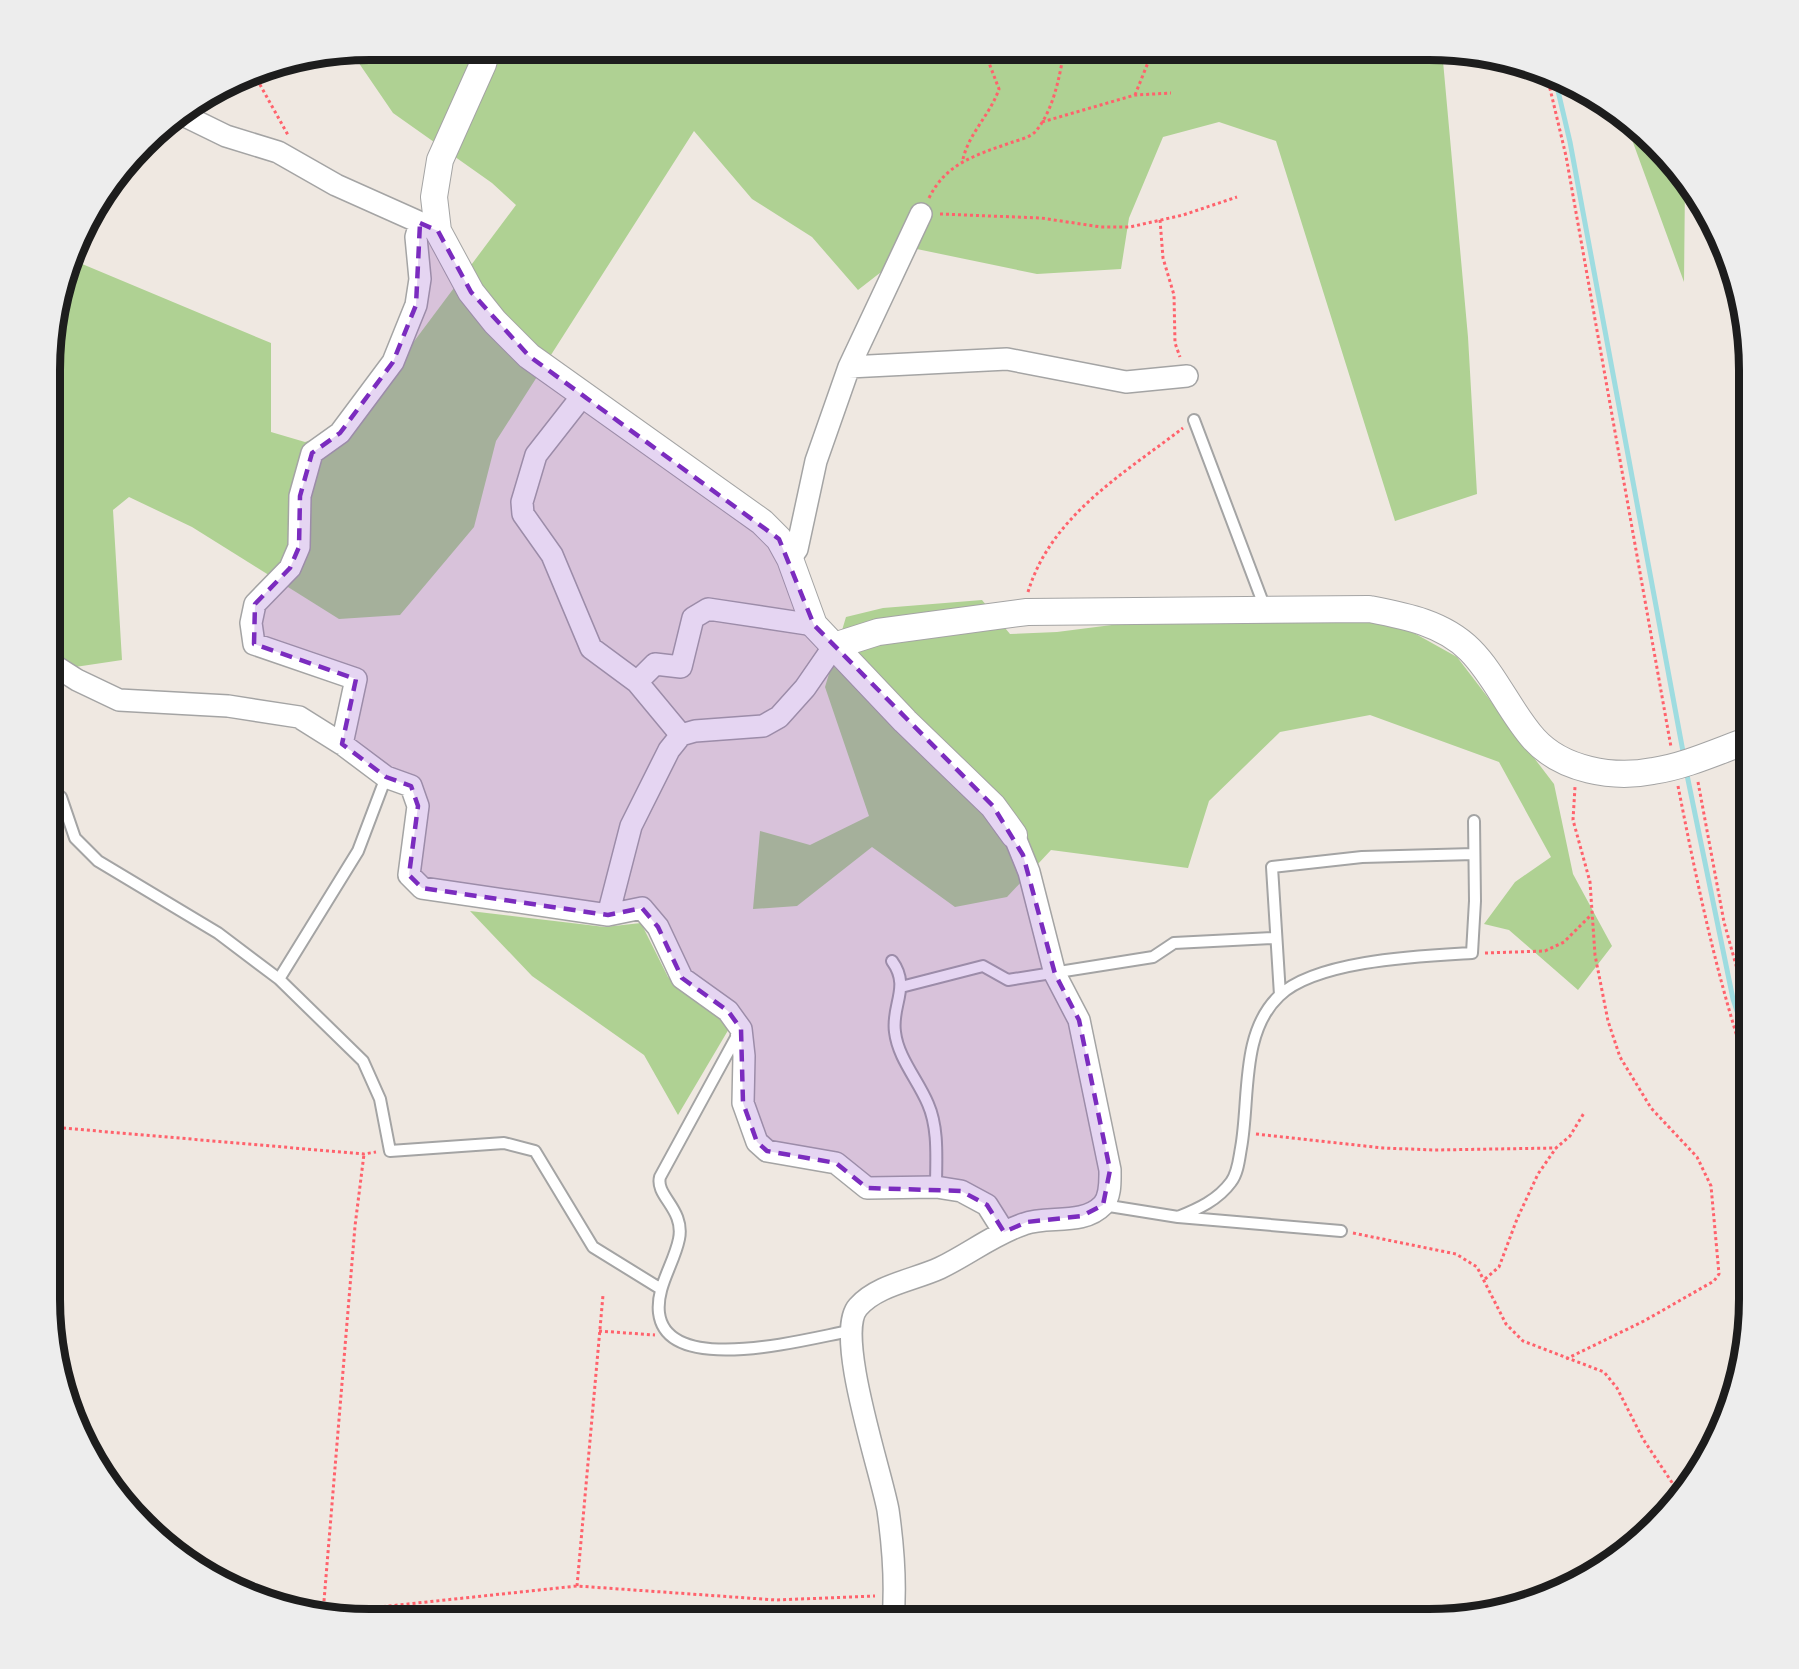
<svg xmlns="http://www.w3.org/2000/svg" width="1799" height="1669" font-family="Ubuntu,sans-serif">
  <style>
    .forest { fill: #afd193 }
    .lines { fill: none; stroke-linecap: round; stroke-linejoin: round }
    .stream { stroke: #9edce0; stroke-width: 5 }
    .service-casing { stroke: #a4a4a4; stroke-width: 14 }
    .minor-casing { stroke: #a4a4a4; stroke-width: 24 }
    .tertiary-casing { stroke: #a4a4a4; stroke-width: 28 }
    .path { stroke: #ff626c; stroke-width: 3; stroke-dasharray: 3 3; stroke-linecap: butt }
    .service { stroke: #fff; stroke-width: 10 }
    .minor { stroke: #fff; stroke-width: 21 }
    .tertiary { stroke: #fff; stroke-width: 26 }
    .marked { fill: #7b2cbf; fill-opacity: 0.2; stroke: #7b2cbf; stroke-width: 4.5; stroke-dasharray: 12 8; stroke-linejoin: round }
    .rim { fill: none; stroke: #1d1d1d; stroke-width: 8 }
  </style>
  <rect width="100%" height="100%" fill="#efe8e1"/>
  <path class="forest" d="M 370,50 L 1442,50 L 1468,337 L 1477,494 L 1395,521 L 1276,141 L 1219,122 L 1163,137 L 1129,218 L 1121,269 L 1037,274 L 912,248 L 858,290 L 812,237 L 752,199 L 694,131 L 496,441 L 474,527 L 400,615 L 339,619 L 192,527 L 129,497 L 113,510 L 122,660 L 55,670 L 52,668 L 52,328 L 75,261 L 271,343 L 271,432 L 305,442 L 350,427 L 516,205 L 492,183 L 393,113 L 352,53 Z
    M 1627,126 L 1670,159 L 1685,183 L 1684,282 Z
    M 982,600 L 1010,634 L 1057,632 L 1182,616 L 1396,623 L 1457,657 L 1554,784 L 1573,874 L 1612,946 L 1578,990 L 1509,930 L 1484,924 L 1515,882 L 1551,857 L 1499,762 L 1370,715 L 1280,732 L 1209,801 L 1188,868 L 1051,850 L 1007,897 L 955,907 L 872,847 L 797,906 L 753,909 L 760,831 L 810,845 L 869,816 L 825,687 L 846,617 L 883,608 Z
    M 470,911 L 605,927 L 641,923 L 668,977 L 730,1027 L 678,1115 L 644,1055 L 532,976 Z"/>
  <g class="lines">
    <path class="stream" d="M 1555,78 L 1570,142 L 1684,757
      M 1686,770 L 1733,999 L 1749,1047
      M 583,1619 L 616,1616 L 636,1619"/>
    <defs>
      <path id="service" d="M 1194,420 L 1265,608
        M 51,792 L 61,797 L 75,838 L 98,861 L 218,933 L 279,979 L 363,1061 L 380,1099 L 390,1151 L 504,1143 L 535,1151 L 593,1247 L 661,1289
        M 892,961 C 911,987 891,1005 895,1032 C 898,1058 918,1080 928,1104 C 939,1129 936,1160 936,1187
        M 279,979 L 358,851 L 386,777
        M 901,987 L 983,966 L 1008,980 L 1153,957 L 1174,943 L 1274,938
        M 1280,995 L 1272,867 L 1362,857 L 1474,854
        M 739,1032 L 660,1177 C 655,1196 685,1209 679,1239 C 674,1264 656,1287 659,1313 C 667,1378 809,1338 850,1331
        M 1103,1205 L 1178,1217 L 1341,1231
        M 1178,1217 C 1198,1209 1218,1200 1231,1182 C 1238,1173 1239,1159 1241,1148 C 1250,1099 1240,1033 1279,996 C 1316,960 1422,956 1472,953 L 1475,901 L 1474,821"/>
      <path id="minor" d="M 183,115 L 226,136 L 278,152 L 336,185 L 430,227
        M 849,367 L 1007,359 L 1126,382 L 1187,376
        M 583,395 L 536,455 L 522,502 L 523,514 L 552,555 L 591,648 L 637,682 L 681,735
        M 790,559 L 797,549 L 816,461 L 849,367 L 921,214
        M 52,664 L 77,680 L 119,700 L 228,706 L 299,717 L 342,744 L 386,777 L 411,786 L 418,806 L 409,875 L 422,888 L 608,915 L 642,908 L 658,927 L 682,978 L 728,1011 L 741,1029 L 744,1056 L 743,1103 L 757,1142 L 767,1151 L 836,1163 L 867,1188 L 936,1187 L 961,1191 L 987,1205 L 1004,1232
        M 637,682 L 655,664 L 681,667 L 693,618 L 708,609 L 814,625
        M 342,744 L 356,679 L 254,644 L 251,623 L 255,604 L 290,568 L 299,547 L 300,496 L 312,453 L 340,433 L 393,362 L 416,305 L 420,279 L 416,237 L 420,223
        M 608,915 L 631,826 L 669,750 L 681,735 L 695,731 L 763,726 L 779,717 L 805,688 L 834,646
        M 893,1619 C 896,1584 893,1545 888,1510 C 881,1471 834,1334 858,1307 C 877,1285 914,1280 940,1268 C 969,1254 994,1234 1024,1224 C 1048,1215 1083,1226 1103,1205 C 1111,1196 1110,1181 1110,1170 L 1079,1020 L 1055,974 L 1029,872 L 1014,835"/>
      <path id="tertiary" d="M 487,50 L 483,64 L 440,160 L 434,197 L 438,231 L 471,292 L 495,322 L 529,356 L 762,522 L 779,539 L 790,559 L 814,625 L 905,721 L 993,806 L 1014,835
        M 834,646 L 878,632 L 1027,612 L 1369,609 C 1405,616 1443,623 1470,650 C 1495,675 1510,712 1534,739 C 1562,770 1613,779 1653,771 C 1686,766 1718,751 1749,740"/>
    </defs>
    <use href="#service" class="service-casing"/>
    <use href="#minor" class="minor-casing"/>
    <use href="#tertiary" class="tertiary-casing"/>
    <path class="path" d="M 254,74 L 288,135
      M 1547,76 L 1566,156 L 1671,747
      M 1135,95 L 1153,50
      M 1042,122 L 1135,95 L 1171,93
      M 963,159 C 969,133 990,115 999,89 L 984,50
      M 929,198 C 946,163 976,155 1010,143 C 1018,140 1029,138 1035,132 C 1053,112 1060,76 1064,50
      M 940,214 L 1041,218 L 1101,227 L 1130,227 L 1183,215 L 1237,197
      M 1160,220 L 1163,258 L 1174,295 L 1175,343 L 1180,357
      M 1028,592 C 1051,516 1123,474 1183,428
      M 1698,782 L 1724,922 L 1749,1012
      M 1678,786 C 1697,883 1717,979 1749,1074
      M 1485,953 L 1545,951 L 1564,942 L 1591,915
      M 51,1127 L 364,1154 L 376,1152
      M 1256,1134 L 1383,1148 L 1434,1150 L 1556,1148
      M 1353,1233 L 1456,1254 L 1477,1267 L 1506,1324 L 1523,1341 L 1604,1372 L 1617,1388 L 1643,1439 L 1673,1484 L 1680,1489
      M 1485,1279 L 1499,1267 L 1517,1219 L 1538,1174 L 1556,1148 L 1570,1136 L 1584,1113
      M 599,1331 L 655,1335
      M 1566,1359 L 1644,1321 L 1714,1281 L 1719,1274 L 1711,1186 L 1697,1157 L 1651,1108 L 1620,1057 L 1608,1021 L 1595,955 L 1590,882 L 1573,820 L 1575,787
      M 577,1586 L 603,1295
      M 323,1613 L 577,1586 L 776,1600 L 875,1596
      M 323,1613 L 355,1226 L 364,1154"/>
    <use href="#service" class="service"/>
    <use href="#minor" class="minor"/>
    <use href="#tertiary" class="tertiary"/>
  </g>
  <path class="marked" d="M 420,223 L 438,231 L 471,292 L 529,356 L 779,539 L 814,625 L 993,806 L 1023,855 L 1055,974 L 1079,1020 L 1110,1170 L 1103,1205 L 1082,1216 L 1027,1222 L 1004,1232 L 987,1205 L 961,1191 L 867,1188 L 836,1163 L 767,1151 L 757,1142 L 743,1103 L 741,1029 L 728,1011 L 682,978 L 658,927 L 642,908 L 608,915 L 422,888 L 409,875 L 418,806 L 411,786 L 386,777 L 342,744 L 356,679 L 254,644 L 255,604 L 290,568 L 299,547 L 300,496 L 312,453 L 340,433 L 393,362 L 416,305 Z"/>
  <path d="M0 0H1799V1669H0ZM370 60H1429A310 310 0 0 1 1739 370V1299A310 310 0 0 1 1429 1609H370A310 310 0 0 1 60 1299V370A310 310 0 0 1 370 60Z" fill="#ededed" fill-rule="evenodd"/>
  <path class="rim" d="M370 60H1429A310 310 0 0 1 1739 370V1299A310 310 0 0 1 1429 1609H370A310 310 0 0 1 60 1299V370A310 310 0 0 1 370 60Z"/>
</svg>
